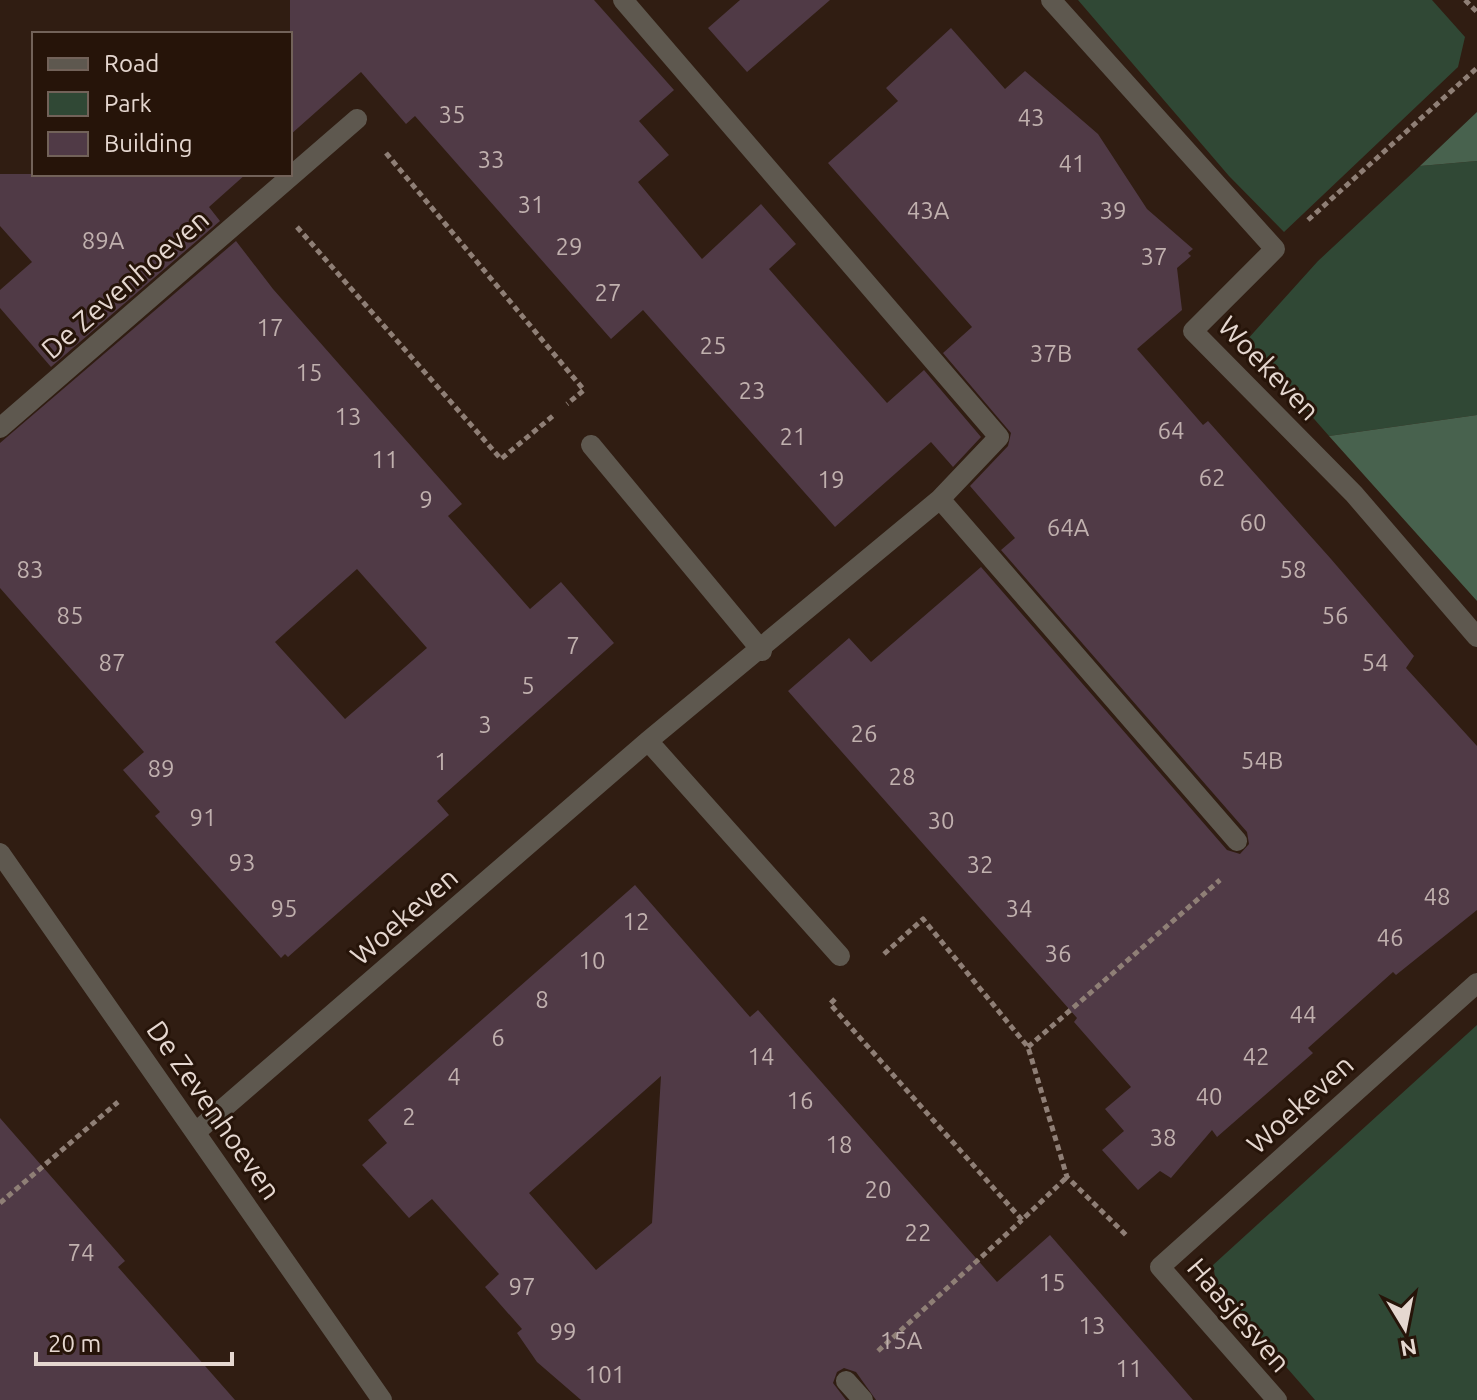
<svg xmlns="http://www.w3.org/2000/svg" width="1477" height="1400" font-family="Ubuntu,sans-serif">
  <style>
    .green { fill: #304835 }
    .forest { fill: #48624e }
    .building { fill: #503a46; fill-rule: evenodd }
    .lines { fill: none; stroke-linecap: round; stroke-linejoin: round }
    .path { stroke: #8f7f76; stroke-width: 5; stroke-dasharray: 6 4; stroke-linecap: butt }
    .pedestrian { stroke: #5e584f; stroke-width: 20 }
    .minor { stroke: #5e584f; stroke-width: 20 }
    .tertiary { stroke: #5e584f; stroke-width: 20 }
    .labels { text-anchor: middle; stroke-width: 6; stroke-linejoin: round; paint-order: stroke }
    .number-label { font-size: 24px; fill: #c0b0ae }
    .street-label { font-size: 28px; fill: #e5d7d0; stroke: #261409 }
  </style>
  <rect width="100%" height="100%" fill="#301d12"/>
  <path class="green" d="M 1078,0 L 1432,0 L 1465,37 L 1458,67 L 1284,232 L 1229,176 Z
    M 1477,161 L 1477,415 L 1329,436 L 1246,341 L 1318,261 L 1420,166 Z
    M 1477,1025 L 1477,1400 L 1315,1400 L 1217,1288 L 1213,1265 Z"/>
  <path class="forest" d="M 1477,112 L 1477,161 L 1420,166 Z
    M 1477,415 L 1477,601 L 1329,436 Z"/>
  <path class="building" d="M 290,0 L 594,0 L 674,90 L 639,121 L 669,155 L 638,182 L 702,259 L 761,204 L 796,244 L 769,269 L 887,403 L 924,370 L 981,437 L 953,467 L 931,442 L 835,527 L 643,310 L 611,339 L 415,116 L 406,124 L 361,72 L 290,135 Z
    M 740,0 L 830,0 L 747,72 L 708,28 Z
    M 951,28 L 1005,89 L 1025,71 L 1098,134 L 1147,209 L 1193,249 L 1188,253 L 1191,256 L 1177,268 L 1182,310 L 1137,349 L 1203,425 L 1208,421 L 1331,559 L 1414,656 L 1406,668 L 1477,746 L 1477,910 L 1396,975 L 1393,972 L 1308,1048 L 1313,1053 L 1217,1137 L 1212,1130 L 1171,1178 L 1160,1171 L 1138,1190 L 1102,1150 L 1124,1131 L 1105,1109 L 1131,1087 L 1074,1022 L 1077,1018 L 788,691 L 849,638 L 871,662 L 981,567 L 1227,850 L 1240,854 L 1249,844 L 1247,832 L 1001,550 L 1015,538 L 970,486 L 1008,446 L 1011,433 L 943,353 L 972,327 L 828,163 L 898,101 L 886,88 Z
    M 0,174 L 246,174 L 209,207 L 220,221 L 51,367 L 0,308 L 0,290 L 32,262 L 0,226 Z
    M 236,241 L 273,289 L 462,504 L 448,516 L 530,609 L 561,582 L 614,643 L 437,801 L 449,815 L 288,957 L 285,954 L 281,958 L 155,816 L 160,812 L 123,770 L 144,752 L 0,588 L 0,443 ZM 357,569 L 427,648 L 345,719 L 275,642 Z
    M 635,885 L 750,1017 L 758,1010 L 997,1282 L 1050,1235 L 1193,1400 L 876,1400 L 856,1372 L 844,1368 L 837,1372 L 833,1383 L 846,1400 L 581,1400 L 537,1362 L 517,1333 L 522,1329 L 485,1287 L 499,1274 L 432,1199 L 409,1218 L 362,1165 L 387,1143 L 368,1120 ZM 661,1076 L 652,1223 L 596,1270 L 529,1193 Z
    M 0,1118 L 125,1261 L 118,1267 L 235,1400 L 0,1400 Z"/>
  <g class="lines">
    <path class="path" d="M 1465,0 L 1477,12
      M 386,153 L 584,390 L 567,404
      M 1308,220 L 1477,68
      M 297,227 L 501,459 L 554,415
      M 884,954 L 923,919 L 1028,1047 L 1067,1177 L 1127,1236
      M 835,999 L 830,1004 L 1022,1220 L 1067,1177
      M 1028,1047 L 1220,880
      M 0,1203 L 118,1102
      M 878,1351 L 1022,1220"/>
    <path class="pedestrian" d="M 1051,0 L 1275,249 L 1193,331 L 1354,494 L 1477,637
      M 1277,1400 L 1160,1267 L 1477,983"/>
    <path class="minor" d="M 0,428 L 357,119
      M 591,445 L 762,651
      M 940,499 L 1237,841
      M 648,741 L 840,956
      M 196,1132 L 648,741 L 940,499 L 999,437 L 623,0
      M 846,1381 L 863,1400"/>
    <path class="tertiary" d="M 0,853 L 382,1400"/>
  </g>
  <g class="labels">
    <g class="number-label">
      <text x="452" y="123">35</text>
      <text x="1031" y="126">43</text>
      <text x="491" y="168">33</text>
      <text x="1072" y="172">41</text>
      <text x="531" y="213">31</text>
      <text x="928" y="219">43A</text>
      <text x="1113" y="219">39</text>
      <text x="103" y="249">89A</text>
      <text x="569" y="255">29</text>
      <text x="1154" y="265">37</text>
      <text x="608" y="301">27</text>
      <text x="270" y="336">17</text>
      <text x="713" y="354">25</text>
      <text x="1051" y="362">37B</text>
      <text x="309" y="381">15</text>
      <text x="752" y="399">23</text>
      <text x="348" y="425">13</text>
      <text x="1171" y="439">64</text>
      <text x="793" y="445">21</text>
      <text x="385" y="468">11</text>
      <text x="1212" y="486">62</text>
      <text x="831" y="488">19</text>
      <text x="426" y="508">9</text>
      <text x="1253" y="531">60</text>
      <text x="1068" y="536">64A</text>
      <text x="30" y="578">83</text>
      <text x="1293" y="578">58</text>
      <text x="70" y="624">85</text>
      <text x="1335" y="624">56</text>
      <text x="573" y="654">7</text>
      <text x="112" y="671">87</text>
      <text x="1375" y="671">54</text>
      <text x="528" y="694">5</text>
      <text x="485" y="733">3</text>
      <text x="864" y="742">26</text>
      <text x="1262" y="769">54B</text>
      <text x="441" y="770">1</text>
      <text x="161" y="777">89</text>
      <text x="902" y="785">28</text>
      <text x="203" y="826">91</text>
      <text x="941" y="829">30</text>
      <text x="242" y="871">93</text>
      <text x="980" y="873">32</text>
      <text x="1437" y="905">48</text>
      <text x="284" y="917">95</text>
      <text x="1019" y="917">34</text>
      <text x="636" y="930">12</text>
      <text x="1390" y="946">46</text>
      <text x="1058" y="962">36</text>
      <text x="592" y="969">10</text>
      <text x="542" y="1008">8</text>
      <text x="1303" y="1023">44</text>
      <text x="498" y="1046">6</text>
      <text x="761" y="1065">14</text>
      <text x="1256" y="1065">42</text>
      <text x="454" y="1085">4</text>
      <text x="1209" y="1105">40</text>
      <text x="800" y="1109">16</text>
      <text x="409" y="1125">2</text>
      <text x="1163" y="1146">38</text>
      <text x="839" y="1153">18</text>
      <text x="878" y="1198">20</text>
      <text x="918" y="1241">22</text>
      <text x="81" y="1261">74</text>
      <text x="1052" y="1291">15</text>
      <text x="522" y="1295">97</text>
      <text x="1092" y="1334">13</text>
      <text x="563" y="1340">99</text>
      <text x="901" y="1349">15A</text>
      <text x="1129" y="1377">11</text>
      <text x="605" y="1383">101</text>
    </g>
    <g class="street-label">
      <text transform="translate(125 284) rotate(-41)" y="10">De Zevenhoeven</text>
      <text transform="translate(1269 368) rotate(46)" y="10">Woekeven</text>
      <text transform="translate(404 916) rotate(-41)" y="10">Woekeven</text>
      <text transform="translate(1300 1104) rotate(-42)" y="10">Woekeven</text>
      <text transform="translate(214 1110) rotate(55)" y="10">De Zevenhoeven</text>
      <text transform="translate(1239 1315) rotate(49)" y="10">Haasjesven</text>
    </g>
  </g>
  <rect x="32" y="32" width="260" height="144" fill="#261409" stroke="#726259" stroke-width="2"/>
  <rect x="48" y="58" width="40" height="12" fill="#5e584f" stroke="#726259" stroke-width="2"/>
  <text x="104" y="72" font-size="24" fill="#e5d7d0">Road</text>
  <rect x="48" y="92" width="40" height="24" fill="#304835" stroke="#726259" stroke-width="2"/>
  <text x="104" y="112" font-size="24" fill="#e5d7d0">Park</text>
  <rect x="48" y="132" width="40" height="24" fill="#503a46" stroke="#726259" stroke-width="2"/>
  <text x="104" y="152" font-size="24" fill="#e5d7d0">Building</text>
  <g transform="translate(1405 1328) rotate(170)" stroke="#261409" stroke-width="6" paint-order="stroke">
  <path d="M0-6L14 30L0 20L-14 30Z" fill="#e5d7d0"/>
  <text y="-12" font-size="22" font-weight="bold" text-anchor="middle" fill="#e5d7d0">N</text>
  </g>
  <path d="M36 1352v12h196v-12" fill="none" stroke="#e5d7d0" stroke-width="4"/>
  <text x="48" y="1352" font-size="24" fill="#e5d7d0" stroke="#261409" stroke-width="6" paint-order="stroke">20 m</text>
</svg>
